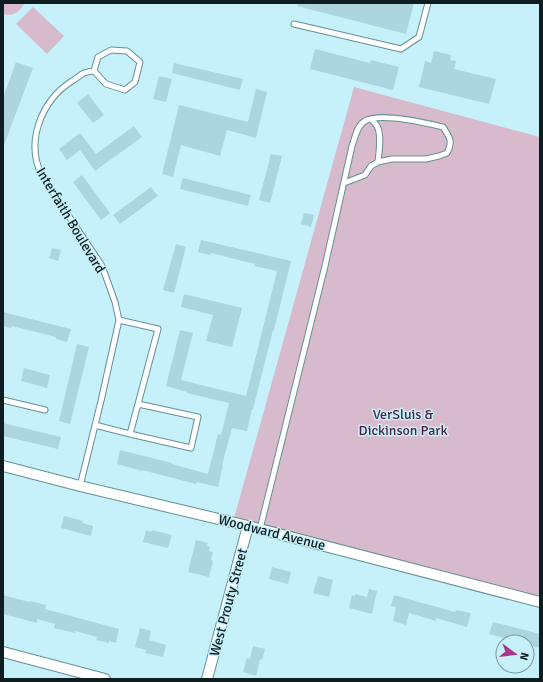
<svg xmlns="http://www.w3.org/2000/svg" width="543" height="682" font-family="Signika,sans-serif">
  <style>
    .green { fill: #d8bacd }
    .building { fill: #acd6df }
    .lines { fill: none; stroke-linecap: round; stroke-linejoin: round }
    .lane-casing { stroke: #668f97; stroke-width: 7 }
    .street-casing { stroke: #668f97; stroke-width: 12 }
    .lane { stroke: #fff; stroke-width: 5 }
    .street { stroke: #fff; stroke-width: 10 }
    .labels { text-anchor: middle; stroke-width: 3; stroke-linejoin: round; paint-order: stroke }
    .street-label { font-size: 14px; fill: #0d1d20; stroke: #c6f1fa }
    .park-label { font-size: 14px; fill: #4e1e41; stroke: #c6f1fa }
  </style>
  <rect width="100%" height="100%" fill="#c6f1fa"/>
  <path class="green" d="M 3,3 L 25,3 C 19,12 14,17 3,14 Z
    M 33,7 L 64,36 L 47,54 L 16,24 Z
    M 354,87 L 540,137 L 540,602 L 233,522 Z"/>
  <path class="building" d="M 298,3 L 414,3 L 406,34 L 297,6 Z
    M 315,49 L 370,63 L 371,60 L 399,67 L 393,90 L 310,69 Z
    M 434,51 L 451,55 L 450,60 L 456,61 L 454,69 L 496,79 L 489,104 L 419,87 L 425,61 L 431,63 Z
    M 16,62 L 33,68 L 4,145 L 3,145 L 3,98 Z
    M 174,63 L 243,79 L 240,90 L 172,73 Z
    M 159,76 L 172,79 L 166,102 L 153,99 Z
    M 256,89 L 267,92 L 256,138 L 227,130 L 220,156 L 181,145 L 173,177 L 162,174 L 179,105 L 248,122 Z
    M 88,94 L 104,115 L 93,123 L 77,103 Z
    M 134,126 L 142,137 L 95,171 L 80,150 L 67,160 L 59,149 L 80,133 L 96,154 Z
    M 271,154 L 282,156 L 270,203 L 259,200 Z
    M 82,175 L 110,213 L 101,220 L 73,182 Z
    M 183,178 L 251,195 L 248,206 L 180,189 Z
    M 151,187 L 158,196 L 120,224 L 113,215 Z
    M 304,213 L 314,215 L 311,227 L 301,224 Z
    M 201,240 L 291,261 L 274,330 L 273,330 L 253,409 L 252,409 L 247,431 L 232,428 L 222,465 L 223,465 L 218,487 L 197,482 L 196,484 L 142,470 L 142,471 L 117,464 L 120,450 L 172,463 L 172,464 L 208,474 L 218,434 L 221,435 L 229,403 L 187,393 L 187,392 L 166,386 L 180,330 L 193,333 L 181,380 L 246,396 L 277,271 L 254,266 L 255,264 L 211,253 L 210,255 L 198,252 Z
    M 176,244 L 186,247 L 174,293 L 163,290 Z
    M 52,248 L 61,250 L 58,261 L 49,258 Z
    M 184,294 L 242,308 L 232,347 L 206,341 L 213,315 L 181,307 Z
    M 3,312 L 71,329 L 67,342 L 56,339 L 56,337 L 12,326 L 11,328 L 3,326 Z
    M 77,344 L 89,347 L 70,424 L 59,421 Z
    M 24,368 L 50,375 L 47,388 L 21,381 Z
    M 3,423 L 61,437 L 58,449 L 3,436 Z
    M 64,516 L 83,521 L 82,523 L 93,526 L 91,536 L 61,528 Z
    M 146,530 L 151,532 L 152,530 L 172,535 L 168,548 L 143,542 Z
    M 196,540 L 208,543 L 207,546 L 210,547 L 209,551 L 213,552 L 211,560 L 213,561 L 209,577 L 188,572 Z
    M 272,567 L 291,572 L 288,584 L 269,579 Z
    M 318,576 L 333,580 L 329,597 L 313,593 Z
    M 369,589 L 377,591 L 372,614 L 349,608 L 352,595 L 355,596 L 355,594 L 367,597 Z
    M 3,595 L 29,602 L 30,601 L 46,605 L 45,609 L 119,629 L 116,643 L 109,641 L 109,643 L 96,640 L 97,637 L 75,631 L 75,633 L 54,628 L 55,624 L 37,619 L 37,623 L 3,614 Z
    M 394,595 L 455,612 L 456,610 L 471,613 L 467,627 L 436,618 L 436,621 L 409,613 L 406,625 L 393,621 L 396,607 L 391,606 Z
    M 493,622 L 540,634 L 540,648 L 527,645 L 527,642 L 520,642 L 489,634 Z
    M 140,628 L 151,631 L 149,640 L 166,645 L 163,657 L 145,653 L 146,650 L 135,647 Z
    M 253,646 L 265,649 L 262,660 L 260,659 L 256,676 L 243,672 L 247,658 L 250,659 Z"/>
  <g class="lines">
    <defs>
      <path id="lane" d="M 294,24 L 401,49 L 419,37 L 428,3
        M 371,119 C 373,121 376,124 377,126 C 382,135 379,152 378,162
        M 3,400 L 45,410
        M 95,425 L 130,434 L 158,329 L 119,320
        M 130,434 L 191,448 L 198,417 L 138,404
        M 80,486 L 101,401 L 119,320 L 115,302 L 102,266 L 42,176 C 25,142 41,101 72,81 C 76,79 80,75 84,73 C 87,72 91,71 94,71 L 106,84 L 125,90 L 135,82 L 140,62 L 127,51 L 111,50 L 98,57 L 94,71
        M 260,529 L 325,266 L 352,146 C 355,138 357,125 365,121 C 380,112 426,123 443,127 C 450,138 453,141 447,153 L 439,156 L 426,159 L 392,159 L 378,162 L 371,166 L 365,175 L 344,183"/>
      <path id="street" d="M 3,466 L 80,486 L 248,526 L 540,602
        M 3,652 L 105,679
        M 207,679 L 248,526"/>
    </defs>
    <use href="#lane" class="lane-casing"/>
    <use href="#street" class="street-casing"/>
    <use href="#lane" class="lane"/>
    <use href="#street" class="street"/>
  </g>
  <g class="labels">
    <g class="street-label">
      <text transform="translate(71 220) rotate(59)" y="5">Interfaith Boulevard</text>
      <text transform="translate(272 532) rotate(14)" y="5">Woodward Avenue</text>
      <text transform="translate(228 602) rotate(-75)" y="5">West Prouty Street</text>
    </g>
    <g class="park-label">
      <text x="403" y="419">VerSluis &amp;<tspan x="403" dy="16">Dickinson Park</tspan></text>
    </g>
  </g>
  <rect width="543" height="682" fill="none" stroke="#0d1d20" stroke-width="8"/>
  <g transform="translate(515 654) rotate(105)"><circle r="19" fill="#c6f1fa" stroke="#7c9ca3"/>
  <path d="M0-3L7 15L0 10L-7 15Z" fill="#aa358c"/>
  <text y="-6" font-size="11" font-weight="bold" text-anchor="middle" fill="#0d1d20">N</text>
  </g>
</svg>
